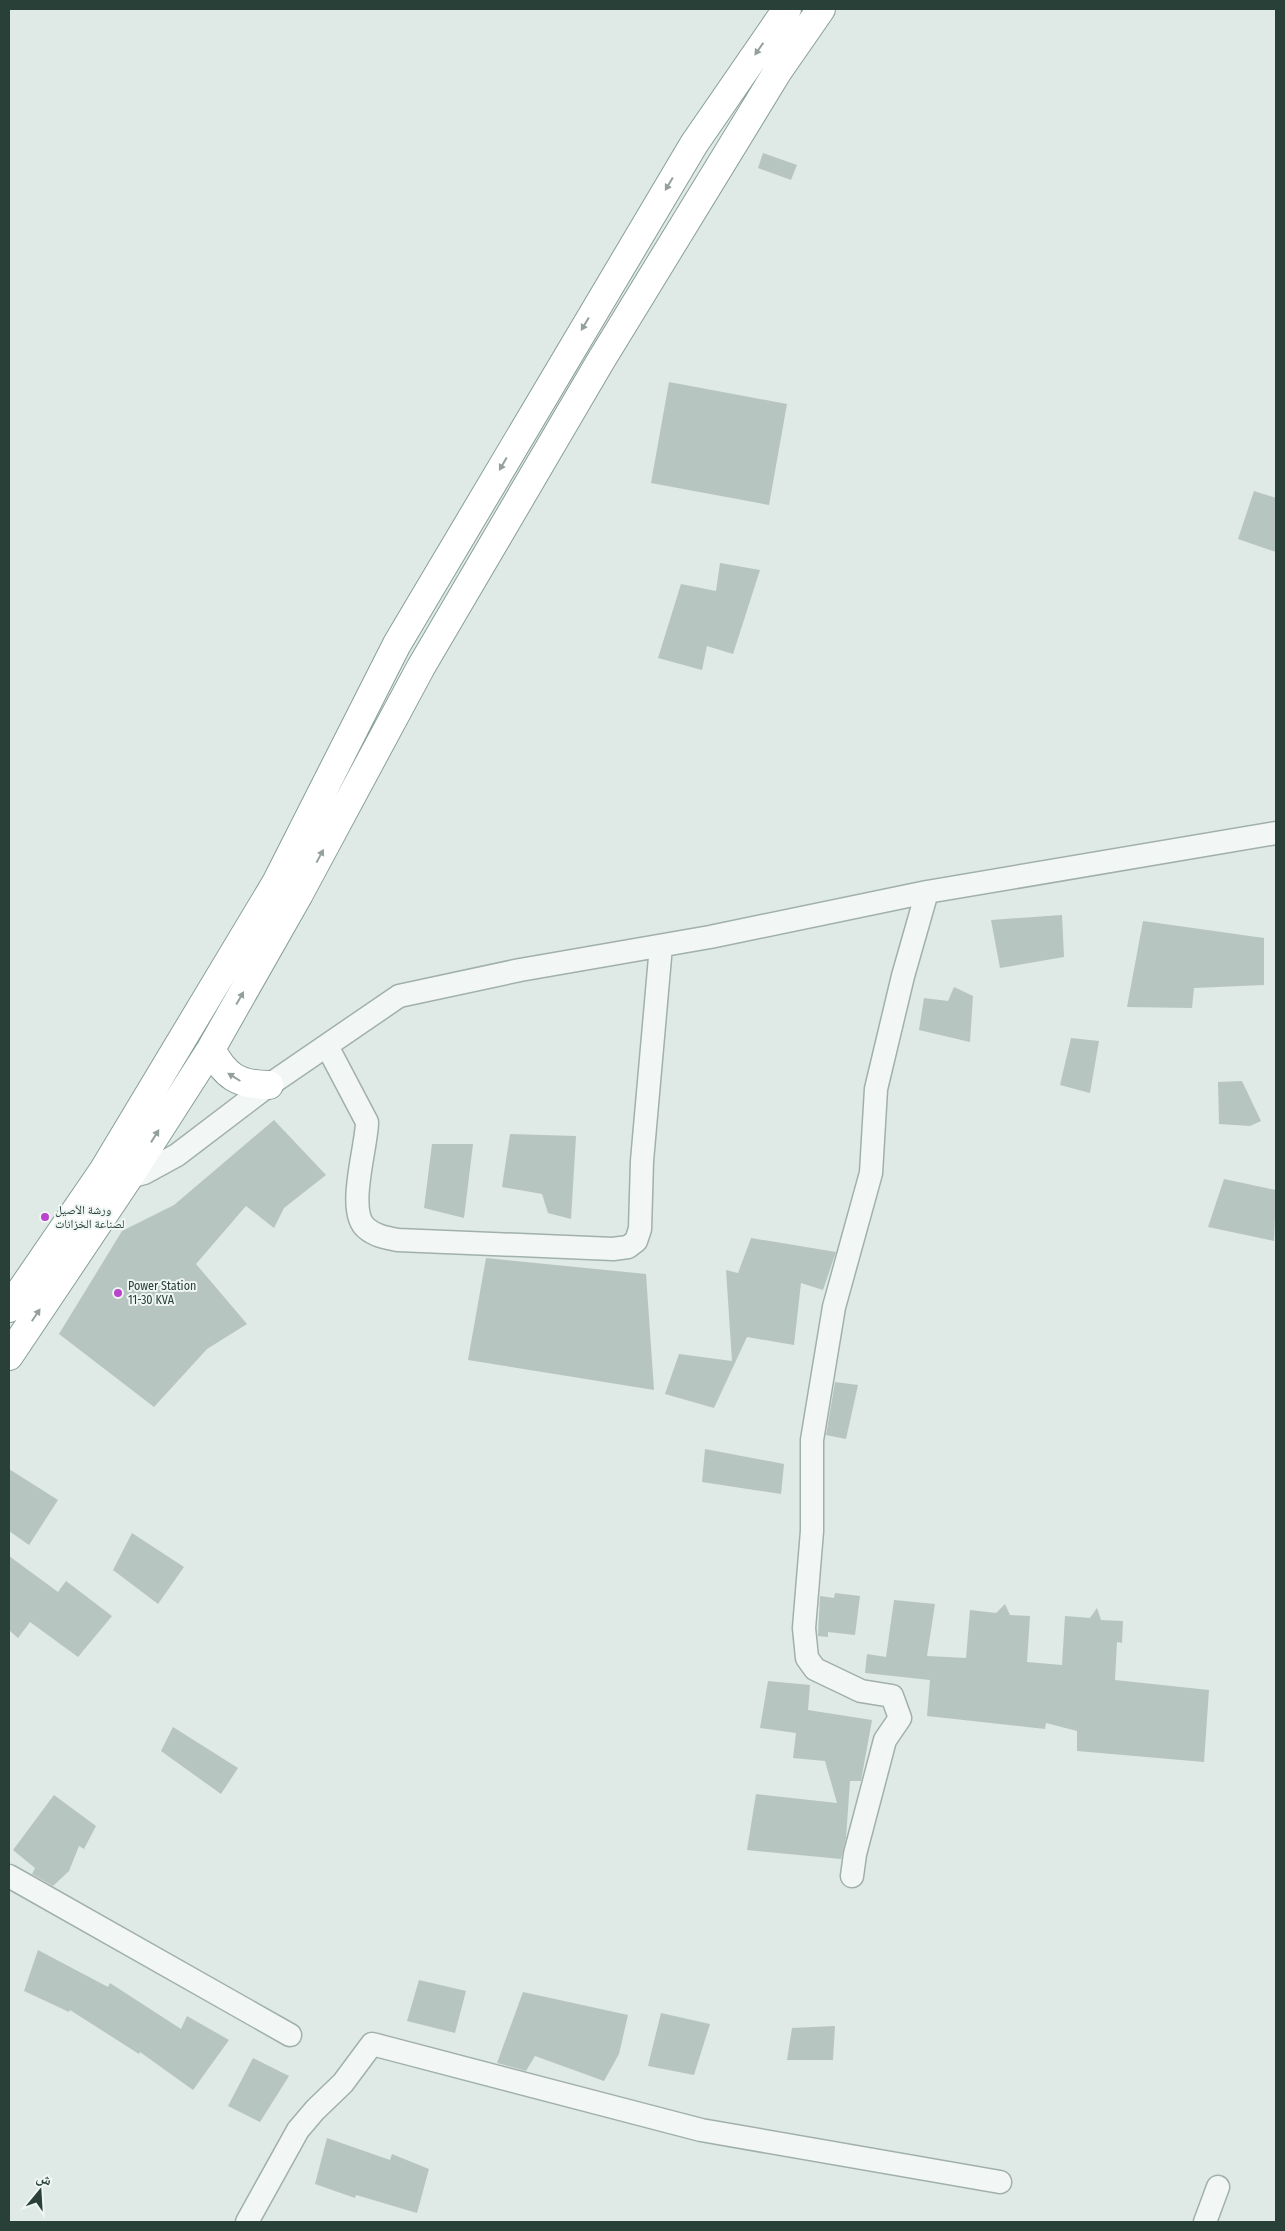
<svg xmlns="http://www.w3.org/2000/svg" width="1285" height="2231" font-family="'Fira Sans Condensed','Noto Naskh Arabic',sans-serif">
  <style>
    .building { fill: #b7c5c0 }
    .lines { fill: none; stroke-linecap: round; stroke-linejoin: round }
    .street-casing { stroke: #a1b0aa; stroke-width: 25 }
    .highway-casing { stroke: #879f96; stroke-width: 30 }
    .street { stroke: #f2f7f5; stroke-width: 22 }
    .highway { stroke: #fff; stroke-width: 28 }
    .oneway { fill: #94a09b }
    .poi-dot { fill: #ba45cd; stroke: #eff6f3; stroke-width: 2 }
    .labels { text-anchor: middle; stroke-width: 4; stroke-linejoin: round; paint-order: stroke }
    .poi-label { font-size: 12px; fill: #284037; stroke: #eff6f3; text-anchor: start }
  </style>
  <rect width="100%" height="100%" fill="#dfe9e5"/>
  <path class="building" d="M 763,153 L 797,165 L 791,180 L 758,168 Z
    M 669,382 L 787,404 L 769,505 L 651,483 Z
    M 1254,491 L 1276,498 L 1276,552 L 1238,539 Z
    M 720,563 L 760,570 L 733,654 L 707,646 L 702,670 L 658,658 L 681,584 L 716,591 Z
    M 1062,915 L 1064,957 L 1000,968 L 991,920 Z
    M 1143,921 L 1264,938 L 1264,985 L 1194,988 L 1192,1008 L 1127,1007 Z
    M 954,987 L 973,996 L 970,1042 L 919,1030 L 924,998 L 948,1001 Z
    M 1071,1038 L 1099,1041 L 1090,1093 L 1060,1085 Z
    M 1242,1081 L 1261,1121 L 1250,1126 L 1219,1124 L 1218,1082 Z
    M 274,1120 L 326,1175 L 284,1208 L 274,1228 L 246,1206 L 196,1264 L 247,1324 L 207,1349 L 154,1407 L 59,1334 L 122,1231 L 174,1205 Z
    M 510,1134 L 576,1136 L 571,1219 L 548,1213 L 542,1194 L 502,1187 Z
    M 432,1144 L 473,1144 L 464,1218 L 424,1208 Z
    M 1224,1179 L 1276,1190 L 1274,1241 L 1208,1227 Z
    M 751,1238 L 836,1252 L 823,1290 L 801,1283 L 794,1345 L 747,1337 L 714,1408 L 665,1394 L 679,1354 L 732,1361 L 726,1270 L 738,1273 Z
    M 486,1258 L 646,1274 L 654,1390 L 468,1360 Z
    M 835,1382 L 858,1385 L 846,1439 L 826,1435 Z
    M 705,1449 L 784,1464 L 781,1494 L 702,1482 Z
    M 9,1469 L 58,1500 L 29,1545 L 9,1531 Z
    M 132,1533 L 184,1567 L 158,1604 L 113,1570 Z
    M 9,1556 L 58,1592 L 66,1581 L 112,1616 L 78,1657 L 30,1622 L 18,1638 L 9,1630 Z
    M 835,1593 L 860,1596 L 855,1635 L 828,1632 L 828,1637 L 818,1636 L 820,1596 L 834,1598 Z
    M 894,1600 L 935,1604 L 927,1656 L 966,1658 L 970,1610 L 996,1613 L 1005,1604 L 1010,1615 L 1030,1616 L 1027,1662 L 1062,1665 L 1065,1616 L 1090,1618 L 1097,1608 L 1101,1620 L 1123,1621 L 1122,1643 L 1117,1642 L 1115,1680 L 1209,1690 L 1204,1762 L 1077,1751 L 1077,1731 L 1046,1723 L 1045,1729 L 927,1716 L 930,1680 L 865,1673 L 867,1654 L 886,1657 Z
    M 768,1681 L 810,1685 L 808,1710 L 872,1720 L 861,1781 L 850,1781 L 846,1838 L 841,1859 L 747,1850 L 756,1794 L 837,1803 L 825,1761 L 793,1758 L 796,1733 L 760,1728 Z
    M 173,1727 L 238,1768 L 221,1794 L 161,1751 Z
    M 54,1795 L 96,1826 L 84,1849 L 79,1846 L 69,1871 L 53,1886 L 32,1874 L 35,1868 L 13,1850 Z
    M 38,1950 L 108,1987 L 110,1983 L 181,2029 L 187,2016 L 229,2040 L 193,2090 L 140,2052 L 139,2054 L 70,2010 L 69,2012 L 24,1991 Z
    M 419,1980 L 466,1991 L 455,2033 L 407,2021 Z
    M 523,1992 L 628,2015 L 619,2054 L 604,2081 L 535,2056 L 526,2071 L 497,2063 Z
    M 661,2013 L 710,2024 L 694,2075 L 648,2066 Z
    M 835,2026 L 833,2060 L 787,2060 L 792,2028 Z
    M 253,2058 L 289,2076 L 260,2122 L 228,2106 Z
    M 327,2138 L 390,2160 L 392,2154 L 429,2169 L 417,2213 L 356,2195 L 355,2198 L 315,2184 Z"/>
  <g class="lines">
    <defs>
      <path id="street" d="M 327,1046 L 367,1122 C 367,1146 346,1211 366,1228 C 375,1236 387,1238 398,1240 L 613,1249 L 628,1247 L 636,1241 L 640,1229 L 642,1161 L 661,946
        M 121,1175 L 129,1177 L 144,1173 L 177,1155 L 269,1085 L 399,996 L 520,970 L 710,937 L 927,892 L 1276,833
        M 9,1876 L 290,2035
        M 852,1876 L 855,1854 L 885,1740 L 900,1718 L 892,1696 L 861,1691 L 815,1669 L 807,1658 L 804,1628 L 812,1531 L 812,1440 L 834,1307 L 871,1173 L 876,1089 L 903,976 L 927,892
        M 247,2222 L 298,2130 L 315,2110 L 343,2083 L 372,2044 L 701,2130 L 1000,2182
        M 1205,2222 L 1218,2187"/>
      <path id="highway" d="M 211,1049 C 225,1076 238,1085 269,1085
        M 9,1308 L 103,1171 L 276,883 L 397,644 L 694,144 L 787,9
        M 9,1356 L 129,1177 L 211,1049 L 299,894 L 421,667 L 600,362 L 778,71 L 821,9"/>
    </defs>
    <use href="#street" class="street-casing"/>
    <use href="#highway" class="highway-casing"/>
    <use href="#street" class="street"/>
    <use href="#highway" class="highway"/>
  </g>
  <defs><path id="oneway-solid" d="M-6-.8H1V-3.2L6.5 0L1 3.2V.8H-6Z" transform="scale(1.25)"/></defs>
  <g class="oneway">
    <use href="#oneway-solid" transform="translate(759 49) rotate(125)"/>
    <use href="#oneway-solid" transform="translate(669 184) rotate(121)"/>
    <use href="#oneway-solid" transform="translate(585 324) rotate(121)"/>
    <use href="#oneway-solid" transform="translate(503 464) rotate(120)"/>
    <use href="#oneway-solid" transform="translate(320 856) rotate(-62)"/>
    <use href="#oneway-solid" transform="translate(240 998) rotate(-60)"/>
    <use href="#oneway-solid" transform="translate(234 1077) rotate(-148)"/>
    <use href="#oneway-solid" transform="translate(155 1136) rotate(-58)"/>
    <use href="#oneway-solid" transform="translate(36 1315) rotate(-56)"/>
  </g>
  <g class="poi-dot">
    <circle cx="45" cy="1217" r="5"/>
    <circle cx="118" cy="1293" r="5"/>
  </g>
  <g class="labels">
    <g class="poi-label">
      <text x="55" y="1214">ورشة الأصيل<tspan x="55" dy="14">لصناعة الخزانات</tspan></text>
      <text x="128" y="1290">Power Station<tspan x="128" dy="14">11-30 KVA</tspan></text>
    </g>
  </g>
  <rect width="1285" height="2231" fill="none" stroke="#284037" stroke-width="20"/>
  <g transform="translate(40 2191) rotate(18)" stroke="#eff6f3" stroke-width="4" paint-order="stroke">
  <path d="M0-4L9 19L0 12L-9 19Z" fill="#284037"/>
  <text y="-8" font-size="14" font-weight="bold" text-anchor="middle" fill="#284037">ش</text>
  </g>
</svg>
